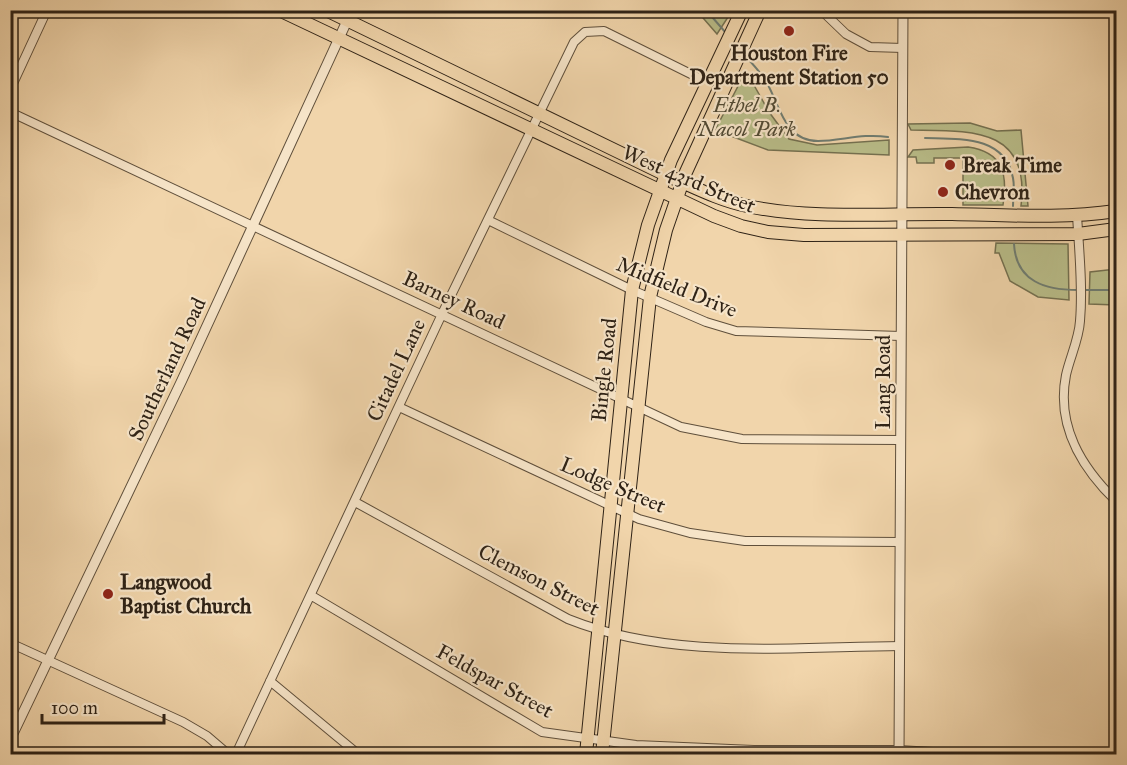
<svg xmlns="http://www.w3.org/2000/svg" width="1127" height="765" font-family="'IM FELL Great Primer',serif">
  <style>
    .green { fill: #b9bd89; stroke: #747050; stroke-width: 1.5 }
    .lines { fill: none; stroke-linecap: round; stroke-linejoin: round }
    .stream { stroke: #6f7c71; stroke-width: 2 }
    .minor-casing { stroke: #5f4f3b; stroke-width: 10 }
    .tertiary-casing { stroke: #5f4f3b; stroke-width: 11 }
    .primary-casing { stroke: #2e2216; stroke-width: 14 }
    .minor { stroke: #f6e4c8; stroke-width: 8 }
    .tertiary { stroke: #f6e4c8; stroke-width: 9 }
    .primary { stroke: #f1d5ab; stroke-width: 12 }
    .poi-dot { fill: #8f2418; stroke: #f6e4c8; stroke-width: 2 }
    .labels { text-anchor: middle; stroke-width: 4.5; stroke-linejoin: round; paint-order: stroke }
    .poi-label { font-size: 21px; font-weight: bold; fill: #2e2216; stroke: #f6e4c8; text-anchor: start }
    .park-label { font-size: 21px; font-style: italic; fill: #514933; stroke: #f6e4c8 }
    .street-label { font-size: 21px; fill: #2e2216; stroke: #f6e4c8 }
  </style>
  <rect width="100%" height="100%" fill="#f1d5ab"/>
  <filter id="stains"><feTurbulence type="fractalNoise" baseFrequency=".00333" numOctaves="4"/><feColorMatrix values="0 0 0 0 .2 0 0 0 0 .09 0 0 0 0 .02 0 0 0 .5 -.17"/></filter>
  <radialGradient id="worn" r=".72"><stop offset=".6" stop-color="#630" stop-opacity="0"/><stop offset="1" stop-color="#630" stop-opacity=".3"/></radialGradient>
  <path class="green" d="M 697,11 L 732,11 L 717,34 Z
    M 746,71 L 769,112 L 789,139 L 817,145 L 889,140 L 889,155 L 768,150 L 715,130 Z
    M 970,123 L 997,131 L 1021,130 L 1028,206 L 1021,206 C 1031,126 969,131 911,130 L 908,124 Z
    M 968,147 C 1003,152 1008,174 1003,205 L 963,205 L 963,158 L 934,158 L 934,163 L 917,163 L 916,157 L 908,157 L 913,150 Z
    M 996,243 L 1068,244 L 1069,300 L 1038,297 L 1010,281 L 999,253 L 995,253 Z
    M 1116,269 L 1116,305 L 1089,304 L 1090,272 Z"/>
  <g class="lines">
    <path class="stream" d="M 706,10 L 726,33
      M 745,56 C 754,65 762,74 768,85 C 780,107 785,141 818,141 C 841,141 862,133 888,137
      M 925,138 C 959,139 1005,135 1013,178 C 1015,188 1013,197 1013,206
      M 1014,244 C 1016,282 1046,290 1078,290
      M 1083,290 L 1116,290"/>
    <defs>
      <path id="minor" d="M 821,10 L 846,34 L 870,47 L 903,48
        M 10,90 L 47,10
        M 10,112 L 681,427 L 742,439 L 901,440
        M 1077,215 C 1079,250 1083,287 1080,321 C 1079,339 1070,357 1066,375 C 1056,426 1081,467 1116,501
        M 488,220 L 632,290 L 706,322 L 736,331 L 901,336
        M 399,407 L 639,519 L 690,533 L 745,541 L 900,542
        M 355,502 L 568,619 C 670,660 791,647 900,646
        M 312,596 L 542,732 L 636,745 L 754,750 L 899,750 L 966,754
        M 10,643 L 183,722 L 207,736 L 228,754
        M 270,681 L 358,754
        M 236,754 L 442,314 L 574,42 L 585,32 L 604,31 L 709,83"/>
      <path id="tertiary" d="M 10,740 L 182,380 L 352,10
        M 899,754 L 903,10"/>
      <path id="primary" d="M 279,10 L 714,216 L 741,226 L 768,232 L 804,235 L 1078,234 L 1116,229
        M 326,10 L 666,175 C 692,186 718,200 747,206 C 814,220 884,213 952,214 C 1007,215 1062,219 1116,211
        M 586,754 L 632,290 L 648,225 L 671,160 L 742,10
        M 602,754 L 650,297 L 666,230 L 686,172 L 760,10"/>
    </defs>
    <use href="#minor" class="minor-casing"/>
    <use href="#tertiary" class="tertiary-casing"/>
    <use href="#primary" class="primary-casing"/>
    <use href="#minor" class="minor"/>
    <use href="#tertiary" class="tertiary"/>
    <use href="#primary" class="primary"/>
  </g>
  <g class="poi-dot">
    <circle cx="789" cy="31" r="6"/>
    <circle cx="950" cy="165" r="6"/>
    <circle cx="943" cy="192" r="6"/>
    <circle cx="108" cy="594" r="6"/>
  </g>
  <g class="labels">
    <g class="poi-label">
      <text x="789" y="60" text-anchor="middle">Houston Fire<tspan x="789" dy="24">Department Station 50</tspan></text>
      <text x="962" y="172">Break Time</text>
      <text x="955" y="199">Chevron</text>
      <text x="120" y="589">Langwood<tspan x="120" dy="24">Baptist Church</tspan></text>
    </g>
    <g class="park-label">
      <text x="747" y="112">Ethel B.<tspan x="747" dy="24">Nacol Park</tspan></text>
    </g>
    <g class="street-label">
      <text transform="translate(689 179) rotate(23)" y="7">West 43rd Street</text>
      <text transform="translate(677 287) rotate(22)" y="7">Midfield Drive</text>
      <text transform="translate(454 300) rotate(25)" y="7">Barney Road</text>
      <text transform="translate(167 369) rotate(-65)" y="7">Southerland Road</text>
      <text transform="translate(396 370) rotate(-65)" y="7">Citadel Lane</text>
      <text transform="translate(604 370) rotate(-84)" y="7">Bingle Road</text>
      <text transform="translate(883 382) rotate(-90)" y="7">Lang Road</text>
      <text transform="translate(613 485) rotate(23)" y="7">Lodge Street</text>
      <text transform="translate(539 580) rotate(27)" y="7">Clemson Street</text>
      <text transform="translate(495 681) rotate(29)" y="7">Feldspar Street</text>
    </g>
  </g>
  <rect width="1127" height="765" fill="none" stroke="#f1d5ab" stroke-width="36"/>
  <rect x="12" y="12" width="1103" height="741" fill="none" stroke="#2e2216" stroke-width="3"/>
  <rect x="18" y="18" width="1091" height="729" fill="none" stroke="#2e2216" stroke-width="1.5"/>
  <path d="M42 714v9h122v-9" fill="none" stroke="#2e2216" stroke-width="3"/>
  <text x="51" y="714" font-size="18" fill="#2e2216" stroke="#f6e4c8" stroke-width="4.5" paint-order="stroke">100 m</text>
  <rect width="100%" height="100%" filter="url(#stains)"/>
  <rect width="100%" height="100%" fill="url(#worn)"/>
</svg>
